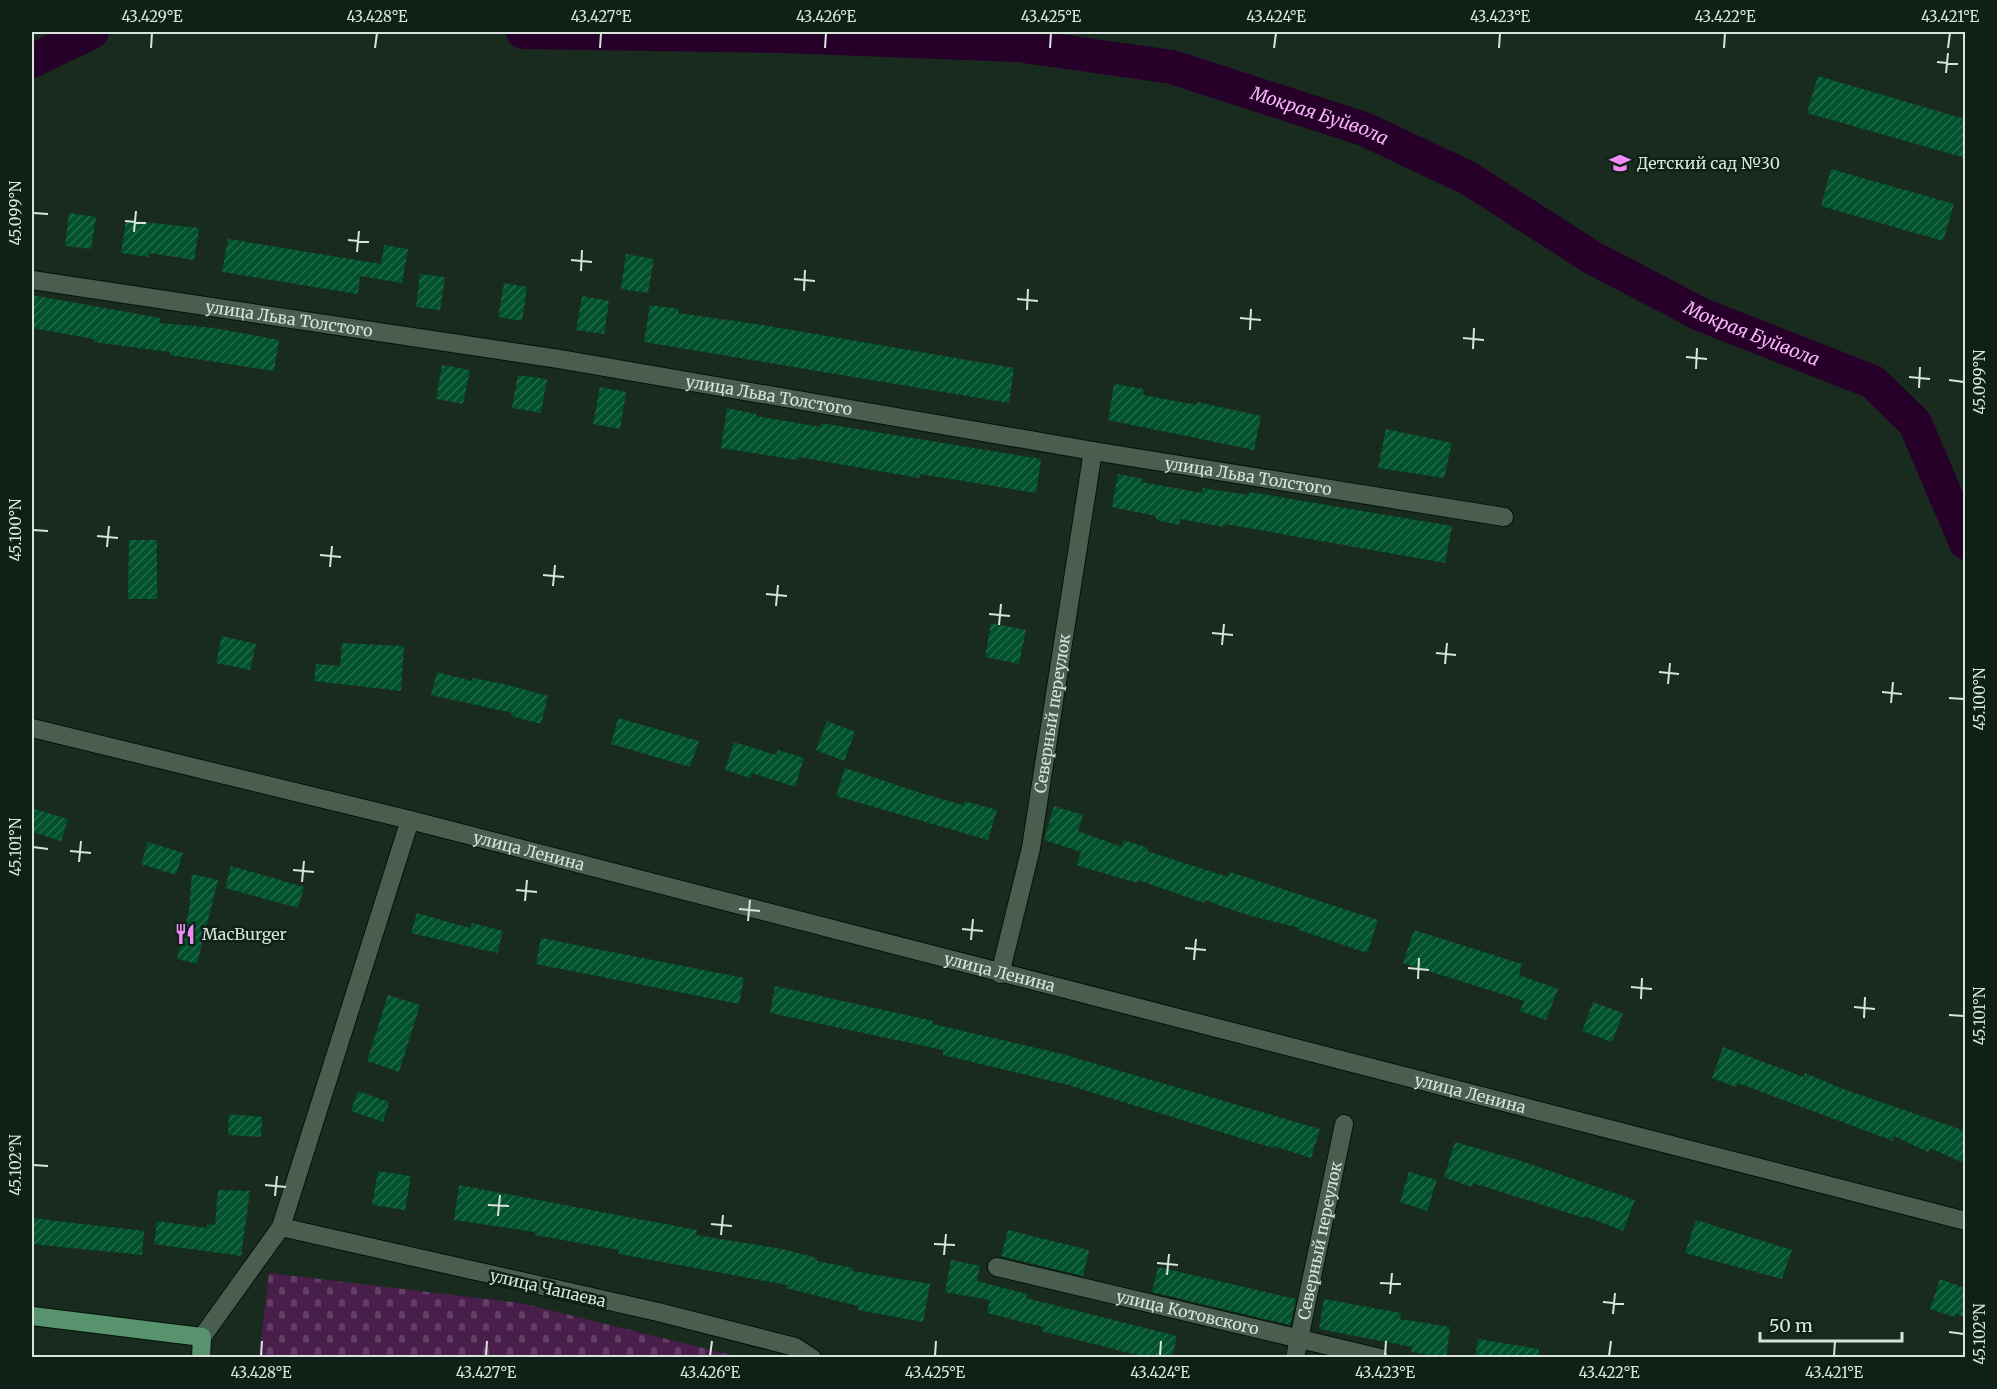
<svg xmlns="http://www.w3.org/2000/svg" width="1997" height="1389" font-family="Merriweather,serif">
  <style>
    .cemetery { fill: url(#cemetery-stones) }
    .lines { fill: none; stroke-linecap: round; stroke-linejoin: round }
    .river { stroke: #27002a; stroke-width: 34 }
    .building { fill: url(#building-hatch) }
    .minor-casing { stroke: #031309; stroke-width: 20 }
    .major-casing { stroke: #031309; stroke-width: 20 }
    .minor { stroke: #4a5e50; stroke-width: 18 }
    .major { stroke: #57936e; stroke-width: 18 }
    .ticks { fill: none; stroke: #d8e4dc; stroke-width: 2 }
    .labels { text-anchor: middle; stroke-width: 5; stroke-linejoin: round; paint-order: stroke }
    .poi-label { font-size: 16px; fill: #d8e4dc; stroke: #0f2116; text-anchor: start }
    .street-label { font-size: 16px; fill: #d8e4dc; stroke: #0f2116 }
    .water-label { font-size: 18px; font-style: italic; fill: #f9b6fc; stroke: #0f2116 }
    .neatline { fill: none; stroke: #d8e4dc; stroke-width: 2 }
    .ticks-label { font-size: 15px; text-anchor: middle; fill: #d8e4dc }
  </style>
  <defs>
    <pattern id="cemetery-stones" width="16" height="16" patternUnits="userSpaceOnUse" patternTransform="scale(1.5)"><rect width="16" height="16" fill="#491e4b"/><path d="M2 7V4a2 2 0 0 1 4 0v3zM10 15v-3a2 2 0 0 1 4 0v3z" fill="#623f64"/></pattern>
    <pattern id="building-hatch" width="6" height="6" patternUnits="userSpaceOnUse" patternTransform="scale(1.5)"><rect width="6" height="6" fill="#00512c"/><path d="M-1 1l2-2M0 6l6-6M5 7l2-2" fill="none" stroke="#246a4a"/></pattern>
  </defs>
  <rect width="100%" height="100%" fill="#192b1f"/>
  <path class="cemetery" d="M 269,1273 L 521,1303 L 739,1357 L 259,1357 Z"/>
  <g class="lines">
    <g class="river">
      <path id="s1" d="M 523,32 L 783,36 L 1017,45 L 1172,67 L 1364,129 L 1468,178 L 1593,258 L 1702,315 L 1873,382 L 1915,423 L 1966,543"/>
      <path d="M 32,61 L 92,32"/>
    </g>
  </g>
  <path class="building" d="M 1818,76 L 1965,119 L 1965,158 L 1807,113 Z
    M 1831,169 L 1954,204 L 1943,241 L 1821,206 Z
    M 69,213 L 96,217 L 91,249 L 65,246 Z
    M 126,220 L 199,228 L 194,260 L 149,253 L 149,257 L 121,253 Z
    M 228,239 L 381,264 L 384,245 L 408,249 L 402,283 L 360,276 L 358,294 L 222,272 Z
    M 626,254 L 654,259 L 648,293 L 621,289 Z
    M 420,274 L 445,277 L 440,310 L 416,307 Z
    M 504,283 L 527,287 L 522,321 L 498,317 Z
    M 32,295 L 160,318 L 160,323 L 215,328 L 279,340 L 274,371 L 170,355 L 170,352 L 93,342 L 94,339 L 32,328 Z
    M 582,296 L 609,301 L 604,334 L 576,330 Z
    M 650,305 L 679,309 L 678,313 L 763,325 L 1014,368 L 1009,403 L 644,342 Z
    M 442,365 L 470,370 L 463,404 L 436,399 Z
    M 518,375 L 547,379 L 541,413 L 512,408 Z
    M 1114,384 L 1144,389 L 1143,395 L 1197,405 L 1197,402 L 1261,416 L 1254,450 L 1108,420 Z
    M 600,387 L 626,392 L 620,429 L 593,424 Z
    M 727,408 L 756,414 L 756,416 L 821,427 L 821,423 L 1041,459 L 1036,493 L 920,474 L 919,478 L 799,457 L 798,460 L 721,448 Z
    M 1386,429 L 1452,443 L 1444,478 L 1378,468 Z
    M 1118,474 L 1143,479 L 1142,482 L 1202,493 L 1203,488 L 1248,495 L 1249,492 L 1452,526 L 1445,563 L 1225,524 L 1224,527 L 1180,519 L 1179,525 L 1156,520 L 1156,516 L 1112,507 Z
    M 129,540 L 157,540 L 157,599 L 128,599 Z
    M 991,623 L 1026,630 L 1019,664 L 985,657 Z
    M 222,636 L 256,644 L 250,670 L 216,663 Z
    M 342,643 L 404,646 L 401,691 L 314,681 L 316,664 L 340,666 Z
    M 437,672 L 472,681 L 473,678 L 504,684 L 548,696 L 541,724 L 511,716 L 512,713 L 431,695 Z
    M 618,718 L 699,741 L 690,767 L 611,744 Z
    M 827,721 L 855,732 L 844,761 L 816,750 Z
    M 734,742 L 776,755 L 778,750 L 804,758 L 795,787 L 752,773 L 750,778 L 725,770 Z
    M 845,768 L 924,794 L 963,805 L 965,801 L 997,810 L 988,840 L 836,796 Z
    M 1054,806 L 1083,815 L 1078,831 L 1122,847 L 1124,840 L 1148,848 L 1147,851 L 1228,877 L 1230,872 L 1378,920 L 1367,953 L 1299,930 L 1299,928 L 1244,914 L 1205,900 L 1204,903 L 1138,880 L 1137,883 L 1076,865 L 1081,852 L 1044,840 Z
    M 32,808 L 68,819 L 61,841 L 32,832 Z
    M 148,842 L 183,853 L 176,875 L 141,864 Z
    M 231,866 L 304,887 L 298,908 L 225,888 Z
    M 192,874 L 218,880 L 197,964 L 177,959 L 189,911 Z
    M 417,913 L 470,928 L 472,923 L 503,931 L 497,953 L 411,933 Z
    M 1414,930 L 1522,964 L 1519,975 L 1558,989 L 1546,1020 L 1520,1011 L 1524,1001 L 1403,963 Z
    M 541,938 L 744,978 L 739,1004 L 536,964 Z
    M 775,986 L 933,1021 L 933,1024 L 1062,1054 L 1320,1129 L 1311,1158 L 1274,1146 L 1273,1148 L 1068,1085 L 943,1055 L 943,1050 L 770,1013 Z
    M 388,995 L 420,1005 L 399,1072 L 367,1061 Z
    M 1593,1002 L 1623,1013 L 1612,1042 L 1582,1031 Z
    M 1723,1047 L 1804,1077 L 1805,1073 L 1843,1089 L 1965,1131 L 1965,1154 L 1961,1162 L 1930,1148 L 1928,1152 L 1894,1136 L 1893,1141 L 1738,1083 L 1736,1087 L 1712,1078 Z
    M 358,1091 L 389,1102 L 383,1122 L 351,1111 Z
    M 229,1114 L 262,1117 L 261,1137 L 228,1135 Z
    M 1455,1142 L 1518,1160 L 1635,1200 L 1623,1231 L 1585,1216 L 1584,1218 L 1473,1183 L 1471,1187 L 1444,1177 Z
    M 378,1171 L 411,1176 L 405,1210 L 372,1205 Z
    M 1409,1172 L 1437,1180 L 1427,1211 L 1400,1202 Z
    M 459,1185 L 697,1230 L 696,1235 L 782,1249 L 817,1258 L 817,1261 L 853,1268 L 852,1271 L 930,1284 L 923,1322 L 858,1310 L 858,1306 L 786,1288 L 787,1285 L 619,1254 L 619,1250 L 535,1235 L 535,1232 L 454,1220 Z
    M 218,1190 L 250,1191 L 241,1256 L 154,1244 L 157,1221 L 207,1228 L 207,1224 L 215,1225 Z
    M 32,1218 L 144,1231 L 142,1255 L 32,1244 Z
    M 1696,1220 L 1792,1250 L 1782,1279 L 1685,1253 Z
    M 1008,1230 L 1089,1250 L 1083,1276 L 1001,1256 Z
    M 951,1260 L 980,1266 L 977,1281 L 1027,1294 L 1026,1298 L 1177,1336 L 1172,1358 L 1137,1355 L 1042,1331 L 1043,1327 L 987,1313 L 990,1300 L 945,1292 Z
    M 1158,1267 L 1296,1299 L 1290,1325 L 1152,1292 Z
    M 1940,1279 L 1965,1288 L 1965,1317 L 1956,1314 L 1955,1317 L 1930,1309 Z
    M 1324,1299 L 1401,1313 L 1400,1319 L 1450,1327 L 1446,1358 L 1411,1352 L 1412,1347 L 1319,1329 Z
    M 1478,1339 L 1539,1349 L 1538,1358 L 1475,1358 Z"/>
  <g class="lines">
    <defs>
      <g id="minor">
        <path id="s2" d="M 32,280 L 559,359 L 1093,451 L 1504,517"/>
        <path id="s3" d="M 32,728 L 410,820 L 1966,1221"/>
        <path id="s4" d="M 1000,974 L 1031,848 L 1093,451"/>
        <path d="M 281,1227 L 658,1312 L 795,1347 L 812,1358"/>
        <path id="s5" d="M 997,1267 L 1380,1358"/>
        <path d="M 202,1337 L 281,1227 L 410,820"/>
        <path id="s6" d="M 1295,1358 L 1344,1124"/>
      </g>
      <path id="major" d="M 32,1316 L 202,1337 L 201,1358"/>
    </defs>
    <use href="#minor" class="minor-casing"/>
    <use href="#major" class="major-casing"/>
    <use href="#minor" class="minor"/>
    <use href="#major" class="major"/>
  </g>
  <path class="ticks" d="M 151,48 L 152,33M 375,48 L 377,33M 600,48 L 601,33M 825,48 L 826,33M 1050,48 L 1051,33M 1274,48 L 1276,33M 1499,48 L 1500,33M 1724,48 L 1725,33M 1948,48 L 1950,33M 1937,62 L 1958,64M 1946,73 L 1948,53M 33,213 L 48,214M 125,221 L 146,223M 134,232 L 136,211M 348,240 L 369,242M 357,252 L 359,231M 571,260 L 592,262M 581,271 L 582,250M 794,279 L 815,281M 804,291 L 805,270M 1017,299 L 1038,301M 1027,310 L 1028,289M 1240,318 L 1261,320M 1250,330 L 1251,309M 1463,338 L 1484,340M 1473,349 L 1474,328M 1686,357 L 1707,359M 1696,369 L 1697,348M 1909,377 L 1930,379M 1949,380 L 1964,382M 1919,388 L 1920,367M 33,530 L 48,531M 97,536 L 118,538M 107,547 L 109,526M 320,555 L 341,557M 330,567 L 332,546M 543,575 L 564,577M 553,586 L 555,565M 766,594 L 787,596M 776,606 L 778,585M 989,614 L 1010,616M 999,625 L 1001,604M 1212,633 L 1233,635M 1222,645 L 1224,624M 1436,653 L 1456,655M 1445,664 L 1447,643M 1659,672 L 1679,674M 1668,684 L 1670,663M 1882,692 L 1902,694M 1949,698 L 1964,699M 1891,703 L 1893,682M 33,847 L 48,849M 70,851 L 91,853M 79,862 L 81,841M 293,870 L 314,872M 302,882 L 304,861M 516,890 L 537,892M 525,901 L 527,880M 739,909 L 760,911M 748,921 L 750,900M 962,929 L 983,931M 971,940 L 973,919M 1185,948 L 1206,950M 1194,960 L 1196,939M 1408,968 L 1429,970M 1418,979 L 1419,958M 1631,987 L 1652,989M 1641,999 L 1642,978M 1854,1007 L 1875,1009M 1949,1015 L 1964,1016M 1864,1018 L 1865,997M 33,1165 L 48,1166M 265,1185 L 286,1187M 275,1196 L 277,1176M 488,1205 L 509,1206M 498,1216 L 500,1195M 711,1224 L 732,1226M 721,1235 L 723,1215M 934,1244 L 955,1245M 944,1255 L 946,1234M 1157,1263 L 1178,1265M 1167,1275 L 1169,1254M 1380,1283 L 1401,1284M 1390,1294 L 1392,1273M 1603,1302 L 1624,1304M 1613,1314 L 1615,1293M 1949,1332 L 1964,1334M 261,1356 L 262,1341M 486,1356 L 487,1341M 710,1356 L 712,1341M 935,1356 L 936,1341M 1160,1356 L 1161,1341M 1385,1356 L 1386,1341M 1609,1356 L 1611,1341M 1834,1356 L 1835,1341"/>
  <defs>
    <symbol id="school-bare" viewBox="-9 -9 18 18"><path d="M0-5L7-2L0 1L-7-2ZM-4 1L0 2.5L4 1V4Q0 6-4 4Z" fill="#f08bf5" stroke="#0f2116" stroke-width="2.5" paint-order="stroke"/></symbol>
    <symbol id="restaurant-bare" viewBox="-9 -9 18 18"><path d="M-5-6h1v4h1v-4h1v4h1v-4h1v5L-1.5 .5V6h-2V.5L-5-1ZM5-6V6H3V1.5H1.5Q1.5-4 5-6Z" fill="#f08bf5" stroke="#0f2116" stroke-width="2.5" paint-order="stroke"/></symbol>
  </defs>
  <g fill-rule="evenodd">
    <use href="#school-bare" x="1605" y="148" width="30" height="30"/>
    <use href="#restaurant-bare" x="170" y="919" width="30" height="30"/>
  </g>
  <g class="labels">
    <g class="poi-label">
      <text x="1637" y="169">Детский сад №30</text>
      <text x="202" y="940">MacBurger</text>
    </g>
    <g class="street-label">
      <text dy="6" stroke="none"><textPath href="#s2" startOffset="260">улица Льва Толстого</textPath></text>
      <text dy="6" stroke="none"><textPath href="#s2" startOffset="746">улица Льва Толстого</textPath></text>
      <text dy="6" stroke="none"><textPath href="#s2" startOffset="1232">улица Льва Толстого</textPath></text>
      <text dy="6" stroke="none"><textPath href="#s4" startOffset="266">Северный переулок</textPath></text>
      <text dy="6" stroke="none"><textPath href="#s3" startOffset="512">улица Ленина</textPath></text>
      <text dy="6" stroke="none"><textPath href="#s3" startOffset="998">улица Ленина</textPath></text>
      <text dy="6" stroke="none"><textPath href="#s3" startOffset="1484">улица Ленина</textPath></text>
      <text dy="6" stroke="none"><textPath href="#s6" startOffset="120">Северный переулок</textPath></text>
      <text transform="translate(548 1288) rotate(13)" y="6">улица Чапаева</text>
      <text dy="6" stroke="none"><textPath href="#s5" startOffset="196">улица Котовского</textPath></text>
    </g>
    <g class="water-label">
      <text dy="6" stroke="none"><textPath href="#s1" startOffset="806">Мокрая Буйвола</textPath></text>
      <text dy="6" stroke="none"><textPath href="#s1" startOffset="1292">Мокрая Буйвола</textPath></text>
    </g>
  </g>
  <rect width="1997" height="1389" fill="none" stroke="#0f2116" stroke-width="66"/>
  <path d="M1760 1332v9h142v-9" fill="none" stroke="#d8e4dc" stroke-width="3"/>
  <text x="1769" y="1332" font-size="18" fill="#d8e4dc" stroke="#0f2116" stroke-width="4.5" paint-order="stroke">50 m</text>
  <rect x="33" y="33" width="1931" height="1323" class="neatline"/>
  <g class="ticks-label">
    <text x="152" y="22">43.429°E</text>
    <text x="377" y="22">43.428°E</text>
    <text x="601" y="22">43.427°E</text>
    <text x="826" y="22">43.426°E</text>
    <text x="1051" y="22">43.425°E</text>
    <text x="1276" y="22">43.424°E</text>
    <text x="1500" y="22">43.423°E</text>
    <text x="1725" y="22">43.422°E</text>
    <text x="1950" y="22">43.421°E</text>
    <text transform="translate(16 213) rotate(-90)" y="5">45.099°N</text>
    <text transform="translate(1980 382) rotate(-90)" y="5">45.099°N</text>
    <text transform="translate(16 530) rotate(-90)" y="5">45.100°N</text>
    <text transform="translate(1980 699) rotate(-90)" y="5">45.100°N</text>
    <text transform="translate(16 847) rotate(-90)" y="5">45.101°N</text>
    <text transform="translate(1980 1016) rotate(-90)" y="5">45.101°N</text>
    <text transform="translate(16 1165) rotate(-90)" y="5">45.102°N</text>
    <text transform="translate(1980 1334) rotate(-90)" y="5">45.102°N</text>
    <text x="261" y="1378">43.428°E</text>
    <text x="486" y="1378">43.427°E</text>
    <text x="710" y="1378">43.426°E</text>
    <text x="935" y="1378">43.425°E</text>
    <text x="1160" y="1378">43.424°E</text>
    <text x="1385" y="1378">43.423°E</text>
    <text x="1609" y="1378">43.422°E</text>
    <text x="1834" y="1378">43.421°E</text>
  </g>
</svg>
